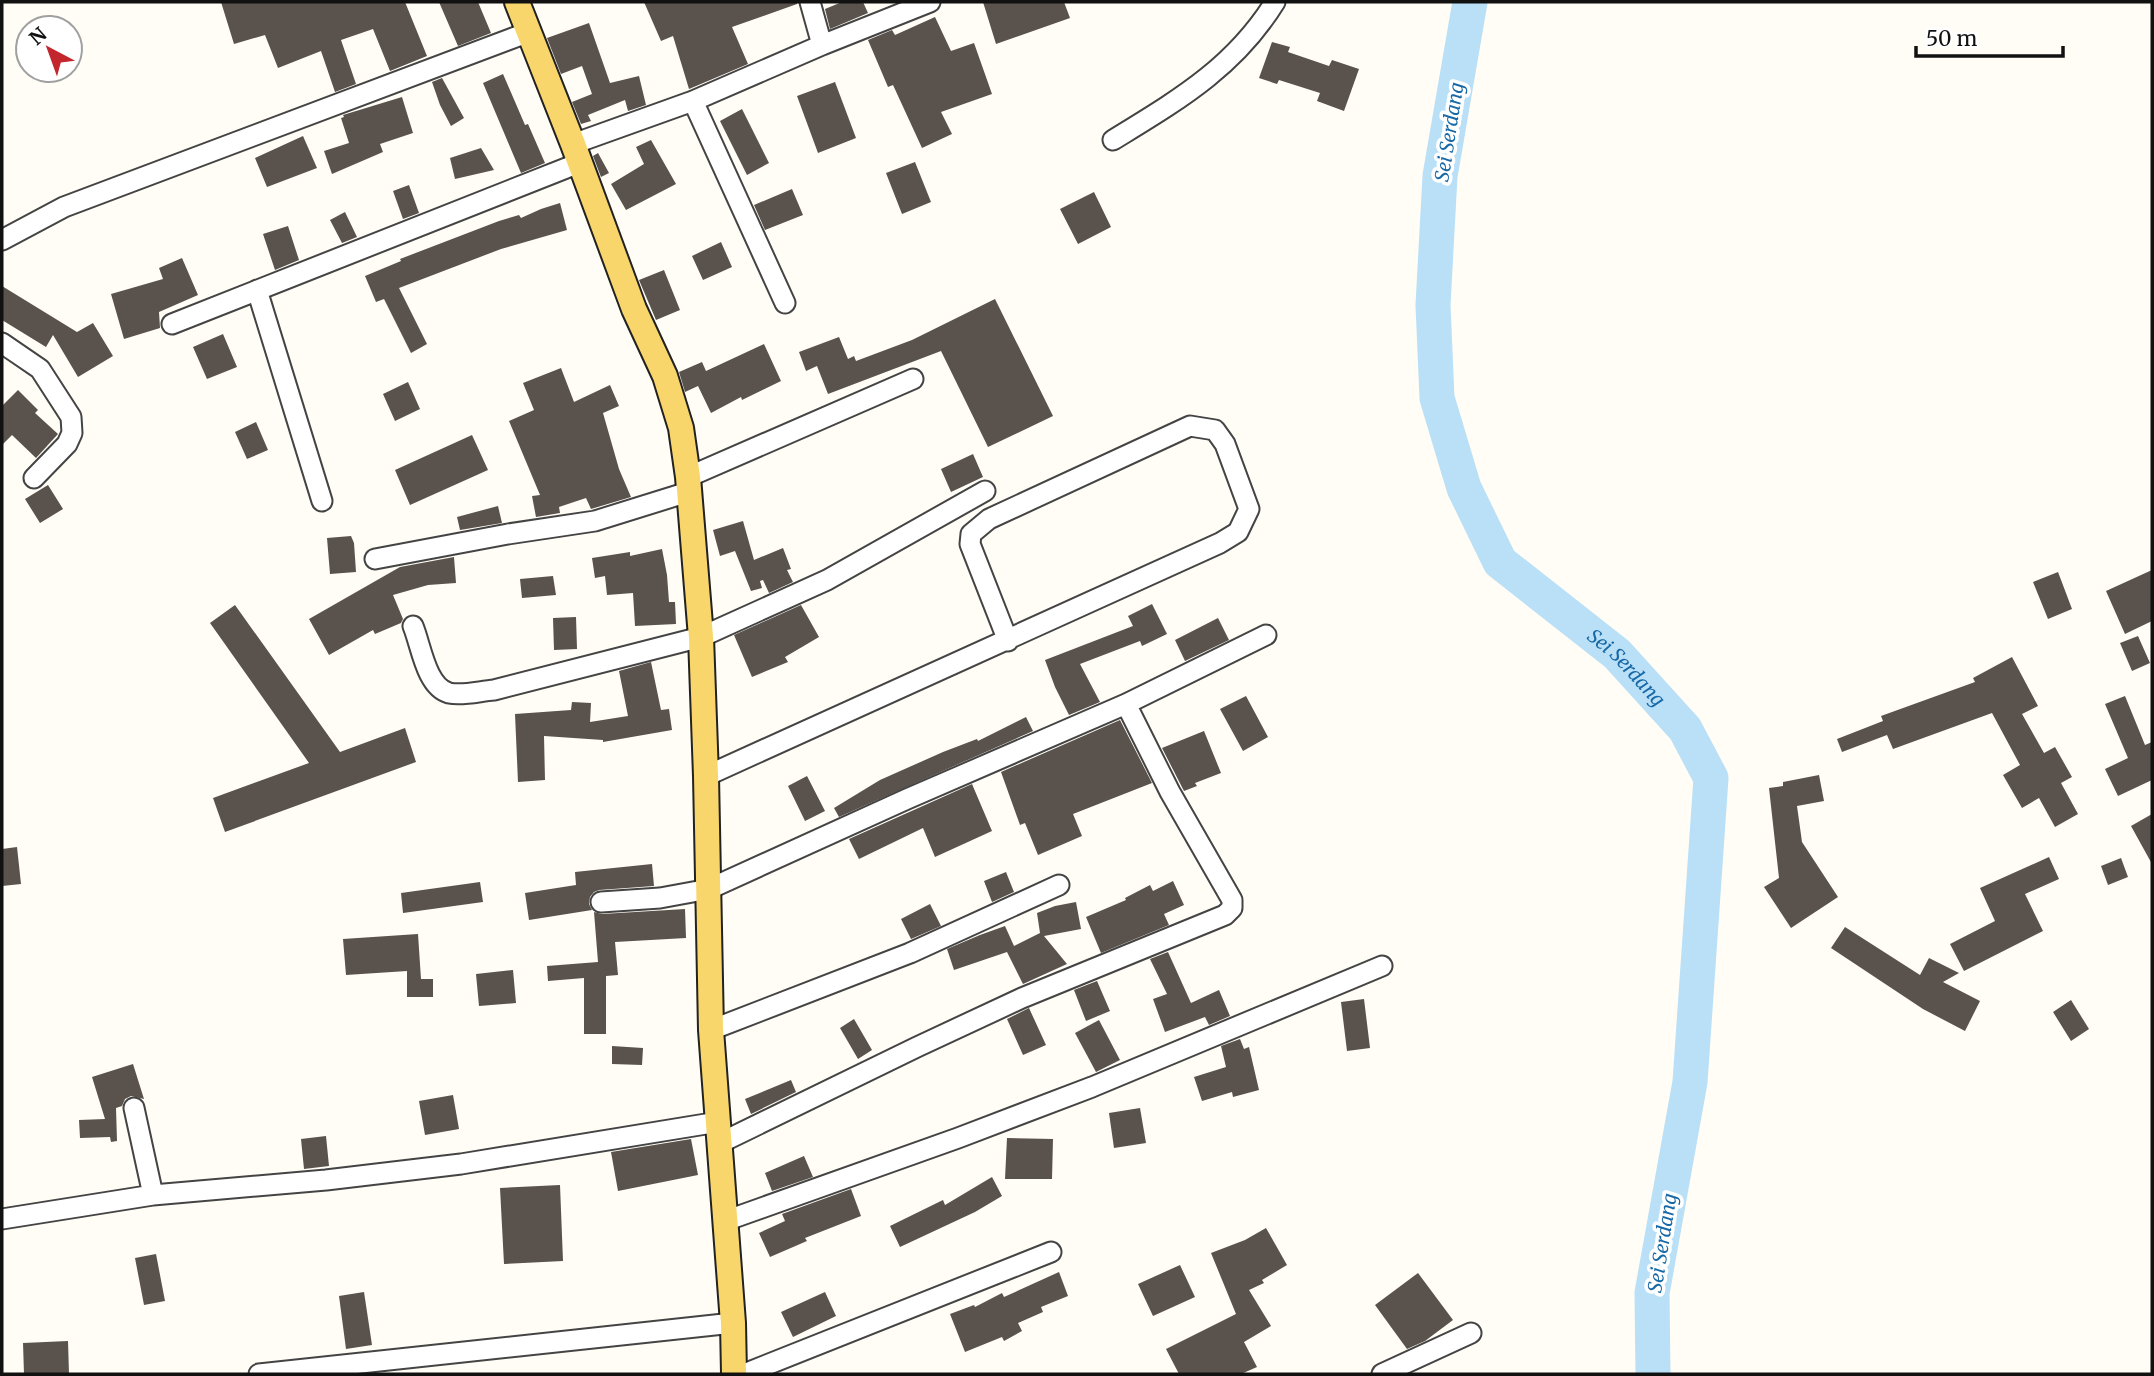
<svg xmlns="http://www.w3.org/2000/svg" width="2154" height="1376" font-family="Merriweather,serif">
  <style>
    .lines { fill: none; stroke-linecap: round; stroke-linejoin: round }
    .river { stroke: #b9e0f7; stroke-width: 35 }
    .building { fill: #5a524d }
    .minor-casing { stroke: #444; stroke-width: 23 }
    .major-casing { stroke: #222; stroke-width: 28 }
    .minor { stroke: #fff; stroke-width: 19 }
    .major { stroke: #f9d66b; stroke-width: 24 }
    .labels { text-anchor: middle; stroke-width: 7; stroke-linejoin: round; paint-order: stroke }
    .water-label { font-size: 19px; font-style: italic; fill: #1768a6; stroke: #fff }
  </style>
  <rect width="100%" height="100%" fill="#fffdf5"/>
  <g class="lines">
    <path class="river" id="s1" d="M 1470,2 L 1440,176 L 1433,305 L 1437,398 L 1464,488 L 1500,562 L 1617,654 L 1685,729 L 1711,778 L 1690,1082 L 1652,1293 L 1653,1374"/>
  </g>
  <path class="building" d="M 221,2 L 405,2 L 427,56 L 390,71 L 373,29 L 341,40 L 356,84 L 335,92 L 321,51 L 278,68 L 265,35 L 234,44 Z
    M 439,2 L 478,2 L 491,33 L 458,46 Z
    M 644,2 L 797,2 L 797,4 L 732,27 L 748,64 L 689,89 L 673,36 L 661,41 Z
    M 842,2 L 863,2 L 868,13 L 830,29 L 825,9 Z
    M 983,2 L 1064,2 L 1070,18 L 996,44 Z
    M 935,17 L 951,51 L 974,43 L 992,94 L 941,112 L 952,134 L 922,148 L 893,85 L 888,87 L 868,40 L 892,30 L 895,35 Z
    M 589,23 L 610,83 L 639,76 L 646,105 L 628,111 L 625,100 L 588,115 L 591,121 L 581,124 L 572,102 L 592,94 L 582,66 L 561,74 L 547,38 Z
    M 1272,42 L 1290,47 L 1288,52 L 1329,66 L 1332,60 L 1359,69 L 1344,111 L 1317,101 L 1320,93 L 1279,80 L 1277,84 L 1259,78 Z
    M 503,74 L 525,125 L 528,124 L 545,163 L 521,173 L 483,83 Z
    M 442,78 L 464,118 L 451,126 L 440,105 L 432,82 Z
    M 835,82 L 856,138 L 818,153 L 797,96 Z
    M 402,97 L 413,133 L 380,144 L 383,152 L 332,174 L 324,151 L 349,143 L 341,118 L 344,117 L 343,115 Z
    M 742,109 L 769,163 L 747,175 L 720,121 Z
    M 303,136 L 317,168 L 267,187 L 255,158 Z
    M 651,140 L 676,184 L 626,210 L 611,184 L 644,164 L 636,147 Z
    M 481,148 L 494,170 L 455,179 L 450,158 Z
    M 598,153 L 609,173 L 601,177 L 593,156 Z
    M 915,162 L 931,202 L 902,214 L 886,173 Z
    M 409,185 L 419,213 L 403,219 L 393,191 Z
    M 792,189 L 803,215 L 765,230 L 754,205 Z
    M 1094,192 L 1111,227 L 1078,244 L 1060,209 Z
    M 560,203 L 567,230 L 501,249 L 399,288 L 427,344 L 411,353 L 384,299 L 376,302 L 365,276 L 401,261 L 400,259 L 499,221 L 519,215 L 521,218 L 541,209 Z
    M 345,212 L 357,237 L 342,243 L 330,220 Z
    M 288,226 L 299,260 L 275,270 L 263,234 Z
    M 721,242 L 732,267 L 703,280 L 692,256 Z
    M 182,258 L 198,295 L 159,312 L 160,328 L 124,339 L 111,294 L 163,279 L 159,268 Z
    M 664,270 L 680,310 L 656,320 L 639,280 Z
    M 2,286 L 77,332 L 93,323 L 113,356 L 78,377 L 53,335 L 46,347 L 2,320 Z
    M 995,299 L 1053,416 L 988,447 L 941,351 L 828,394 L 817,366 L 806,371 L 799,352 L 839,337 L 848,359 L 854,356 L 856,361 L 912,340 Z
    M 223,334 L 237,367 L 207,379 L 193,347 Z
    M 764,344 L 781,381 L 742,400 L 741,397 L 711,413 L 698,386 L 685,392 L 679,372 L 702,362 L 706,371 Z
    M 561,368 L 574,402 L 610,385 L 619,406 L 603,413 L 619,469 L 631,497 L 591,509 L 586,498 L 559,507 L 560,513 L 536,517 L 532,496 L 540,495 L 509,421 L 534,410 L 523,383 Z
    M 408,382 L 420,409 L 395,421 L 383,394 Z
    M 18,390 L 38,410 L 35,413 L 58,434 L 36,458 L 12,435 L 2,445 L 2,406 Z
    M 256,422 L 268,450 L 247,459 L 235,432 Z
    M 472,435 L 488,470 L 410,505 L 395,470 Z
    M 973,454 L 983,477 L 951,492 L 941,469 Z
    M 48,485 L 63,509 L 40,523 L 25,499 Z
    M 498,506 L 502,523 L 460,530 L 457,517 Z
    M 743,521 L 754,560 L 783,548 L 791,569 L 787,570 L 793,582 L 769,593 L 763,580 L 760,581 L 762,588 L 751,591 L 735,551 L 720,556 L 713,530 Z
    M 351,536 L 354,543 L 356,572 L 330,574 L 327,538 Z
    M 662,549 L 667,575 L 669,602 L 675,602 L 676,624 L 635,626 L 633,593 L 607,595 L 605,576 L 595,578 L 592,558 L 630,552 L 630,556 Z
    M 454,557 L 456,583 L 428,585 L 393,595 L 403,619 L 401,623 L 375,634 L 373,630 L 329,655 L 309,619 L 400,567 Z
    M 2152,570 L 2152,621 L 2125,634 L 2106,591 Z
    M 2058,572 L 2072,609 L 2048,619 L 2033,582 Z
    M 553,576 L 556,595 L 522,598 L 520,579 Z
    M 1152,604 L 1167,634 L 1142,646 L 1140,641 L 1080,664 L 1100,702 L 1069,715 L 1055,687 L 1045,660 L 1133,626 L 1128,616 Z
    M 235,605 L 340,752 L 405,728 L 416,762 L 225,832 L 213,798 L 309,763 L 210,623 Z
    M 801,605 L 819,637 L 785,657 L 788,662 L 752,677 L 734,635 Z
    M 576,617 L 577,649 L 554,650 L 553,618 Z
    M 1218,618 L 1229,640 L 1185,661 L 1175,640 Z
    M 2138,636 L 2150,663 L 2132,671 L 2120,643 Z
    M 2012,657 L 2038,706 L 2022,714 L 2044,753 L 2055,747 L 2072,777 L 2061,783 L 2078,814 L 2055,827 L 2039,798 L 2022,808 L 2003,775 L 2020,765 L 1992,713 L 1893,749 L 1887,735 L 1842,752 L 1837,739 L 1883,721 L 1881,716 L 1975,682 L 1973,678 Z
    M 651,662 L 661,710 L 669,709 L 672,730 L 603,742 L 603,740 L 544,736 L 545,780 L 518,782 L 515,714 L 571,710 L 572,702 L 591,703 L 590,722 L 628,716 L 619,671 Z
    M 1246,696 L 1268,737 L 1243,751 L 1220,709 Z
    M 2125,696 L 2145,745 L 2152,742 L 2152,780 L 2118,796 L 2105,769 L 2128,758 L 2105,704 Z
    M 1026,717 L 1033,731 L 839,817 L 834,808 L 880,780 L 943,752 L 977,739 L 978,741 Z
    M 1120,720 L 1152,783 L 1073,814 L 1082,836 L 1038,855 L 1025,823 L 1020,825 L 1001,772 Z
    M 1204,731 L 1221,773 L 1195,783 L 1197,786 L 1184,791 L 1162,748 Z
    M 1819,775 L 1824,801 L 1797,806 L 1802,842 L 1838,897 L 1791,928 L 1764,887 L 1779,878 L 1769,788 L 1783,786 L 1783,782 Z
    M 807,776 L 825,811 L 805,821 L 788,786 Z
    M 972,784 L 992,831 L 935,857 L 923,828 L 859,859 L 849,839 Z
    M 2152,814 L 2152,864 L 2131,826 Z
    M 17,847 L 21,884 L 2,886 L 2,849 Z
    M 2049,857 L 2059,879 L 2025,894 L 2043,931 L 1964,971 L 1950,944 L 1995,921 L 1980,888 Z
    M 2121,858 L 2128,877 L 2108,885 L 2101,866 Z
    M 652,864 L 654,886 L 599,890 L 594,892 L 590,897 L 589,904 L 592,910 L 529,920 L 525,893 L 576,885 L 575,872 Z
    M 1006,872 L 1014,892 L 992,902 L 984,881 Z
    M 1173,881 L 1184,905 L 1164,914 L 1169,925 L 1101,953 L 1086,917 L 1126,900 L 1125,898 L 1150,885 L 1153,891 Z
    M 480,882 L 483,902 L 403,913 L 401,893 Z
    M 1076,902 L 1081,929 L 1044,936 L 1067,964 L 1023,984 L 1007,952 L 954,970 L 947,949 L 980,935 L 1005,926 L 1014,946 L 1040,933 L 1037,913 L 1055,906 Z
    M 930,904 L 941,926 L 911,939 L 901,919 Z
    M 685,909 L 686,938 L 615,942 L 618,975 L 606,976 L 606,1034 L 584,1034 L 584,978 L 548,981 L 547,966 L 598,962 L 594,912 L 602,914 Z
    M 1845,927 L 1920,975 L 1929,958 L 1959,973 L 1943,982 L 1980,1001 L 1965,1031 L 1923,1009 L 1831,948 Z
    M 418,934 L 421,979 L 433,979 L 433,997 L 407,997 L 407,971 L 346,975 L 343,939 Z
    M 1168,952 L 1191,1003 L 1219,990 L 1230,1016 L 1209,1025 L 1205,1017 L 1165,1032 L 1153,999 L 1167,994 L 1150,959 Z
    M 513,970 L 516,1003 L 479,1006 L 476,974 Z
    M 1097,981 L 1110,1011 L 1086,1021 L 1074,990 Z
    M 1364,999 L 1370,1048 L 1347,1051 L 1341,1002 Z
    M 2071,1000 L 2089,1029 L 2071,1041 L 2053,1012 Z
    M 1029,1008 L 1046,1045 L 1023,1055 L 1007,1019 Z
    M 854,1019 L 872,1050 L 858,1059 L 840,1028 Z
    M 1099,1020 L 1120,1060 L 1096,1072 L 1075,1033 Z
    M 1240,1039 L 1244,1049 L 1249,1047 L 1259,1090 L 1233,1097 L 1232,1092 L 1202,1101 L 1194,1077 L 1226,1067 L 1221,1046 Z
    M 612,1046 L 643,1048 L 642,1065 L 612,1064 Z
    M 133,1064 L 144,1099 L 131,1096 L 125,1099 L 122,1106 L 116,1108 L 117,1141 L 111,1142 L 110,1137 L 80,1138 L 79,1120 L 105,1119 L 92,1077 Z
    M 791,1080 L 796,1092 L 751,1114 L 745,1099 Z
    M 453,1095 L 459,1129 L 425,1135 L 419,1101 Z
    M 1140,1108 L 1146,1143 L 1114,1148 L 1109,1113 Z
    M 326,1136 L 329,1166 L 304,1169 L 301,1139 Z
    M 1007,1138 L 1053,1139 L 1052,1179 L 1005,1179 Z
    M 691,1139 L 698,1175 L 618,1191 L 611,1152 Z
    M 804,1156 L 813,1177 L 772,1191 L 765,1173 Z
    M 992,1177 L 1002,1196 L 975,1212 L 900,1247 L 890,1226 L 943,1200 L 945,1205 Z
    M 560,1185 L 563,1261 L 504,1264 L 500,1188 Z
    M 851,1189 L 861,1216 L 805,1238 L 807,1241 L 770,1257 L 759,1233 L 785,1221 L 782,1214 Z
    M 1266,1228 L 1287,1265 L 1262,1280 L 1264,1283 L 1249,1290 L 1271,1326 L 1244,1342 L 1257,1367 L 1241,1374 L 1179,1374 L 1166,1349 L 1236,1314 L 1211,1253 L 1245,1240 Z
    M 156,1254 L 165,1301 L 144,1305 L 135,1258 Z
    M 1180,1265 L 1195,1297 L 1153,1316 L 1138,1284 Z
    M 1059,1272 L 1068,1296 L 1041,1307 L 1043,1312 L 1018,1323 L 1022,1331 L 1004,1341 L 1002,1337 L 965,1352 L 950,1314 L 974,1305 L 975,1307 L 1002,1293 L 1004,1297 Z
    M 1418,1273 L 1453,1320 L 1425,1341 L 1407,1349 L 1375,1305 Z
    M 364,1292 L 372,1345 L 346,1349 L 339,1296 Z
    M 825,1292 L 836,1316 L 793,1337 L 781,1312 Z
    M 68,1341 L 69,1374 L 24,1374 L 23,1343 Z"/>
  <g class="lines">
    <defs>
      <path id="minor" d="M 810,2 L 822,45
        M 693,101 L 785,303
        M 1113,140 C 1178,100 1234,68 1275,2
        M 573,144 L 693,101 L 822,45 L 930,2
        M 2,240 L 64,207 L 529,32
        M 257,290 L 322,501
        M 172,324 L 579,163
        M 2,343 L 40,369 L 71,417 L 72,433 L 67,444 L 34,478
        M 688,477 L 913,379
        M 375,559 L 508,534 L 595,521 L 688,492
        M 413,626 C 421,645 426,687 449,693 C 463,696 480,691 494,690 L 701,637 L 827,580 L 985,491
        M 706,776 L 1220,543 L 1238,532 L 1249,509 L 1225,444 L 1215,430 L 1190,426 L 989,519 L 971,534 L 970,544 L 1008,641
        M 601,902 L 660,898 L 709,889 L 907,799 L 1126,704 L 1266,635
        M 711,1030 L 910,953 L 1059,885
        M 134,1108 L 153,1195
        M 718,1144 L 917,1047 L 1022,998 L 1225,915 L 1232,908 L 1232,900 L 1170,792 L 1126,704
        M 2,1219 L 153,1195 L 326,1180 L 461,1164 L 718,1122
        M 725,1221 L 958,1138 L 1092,1087 L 1382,966
        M 259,1374 L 733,1323
        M 744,1374 L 1051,1252
        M 1382,1374 L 1471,1333"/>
      <path id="major" d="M 517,2 L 573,144 L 634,309 L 665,376 L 681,428 L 688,477 L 701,637 L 706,776 L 711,1030 L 733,1323 L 734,1374"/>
    </defs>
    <use href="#minor" class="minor-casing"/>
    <use href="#major" class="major-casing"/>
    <use href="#minor" class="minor"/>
    <use href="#major" class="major"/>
  </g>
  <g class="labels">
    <g class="water-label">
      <text transform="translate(1449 132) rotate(-81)" y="7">Sei Serdang</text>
      <text dy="7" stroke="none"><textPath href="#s1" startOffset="740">Sei Serdang</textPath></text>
      <text transform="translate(1662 1243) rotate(-81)" y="7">Sei Serdang</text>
    </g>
  </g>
  <rect width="2154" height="1376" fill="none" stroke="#111111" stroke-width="7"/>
  <g transform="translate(49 49) rotate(319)"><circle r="33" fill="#ffffff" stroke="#a0a0a0" stroke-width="2"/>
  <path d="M0-5L12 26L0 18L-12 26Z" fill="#c4262e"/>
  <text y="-10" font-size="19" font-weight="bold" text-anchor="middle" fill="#111111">N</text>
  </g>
  <path d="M1916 46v10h147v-10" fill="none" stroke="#111111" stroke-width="3.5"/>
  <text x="1926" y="46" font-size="21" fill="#111111" stroke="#ffffff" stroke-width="5" paint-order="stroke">50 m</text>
</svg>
